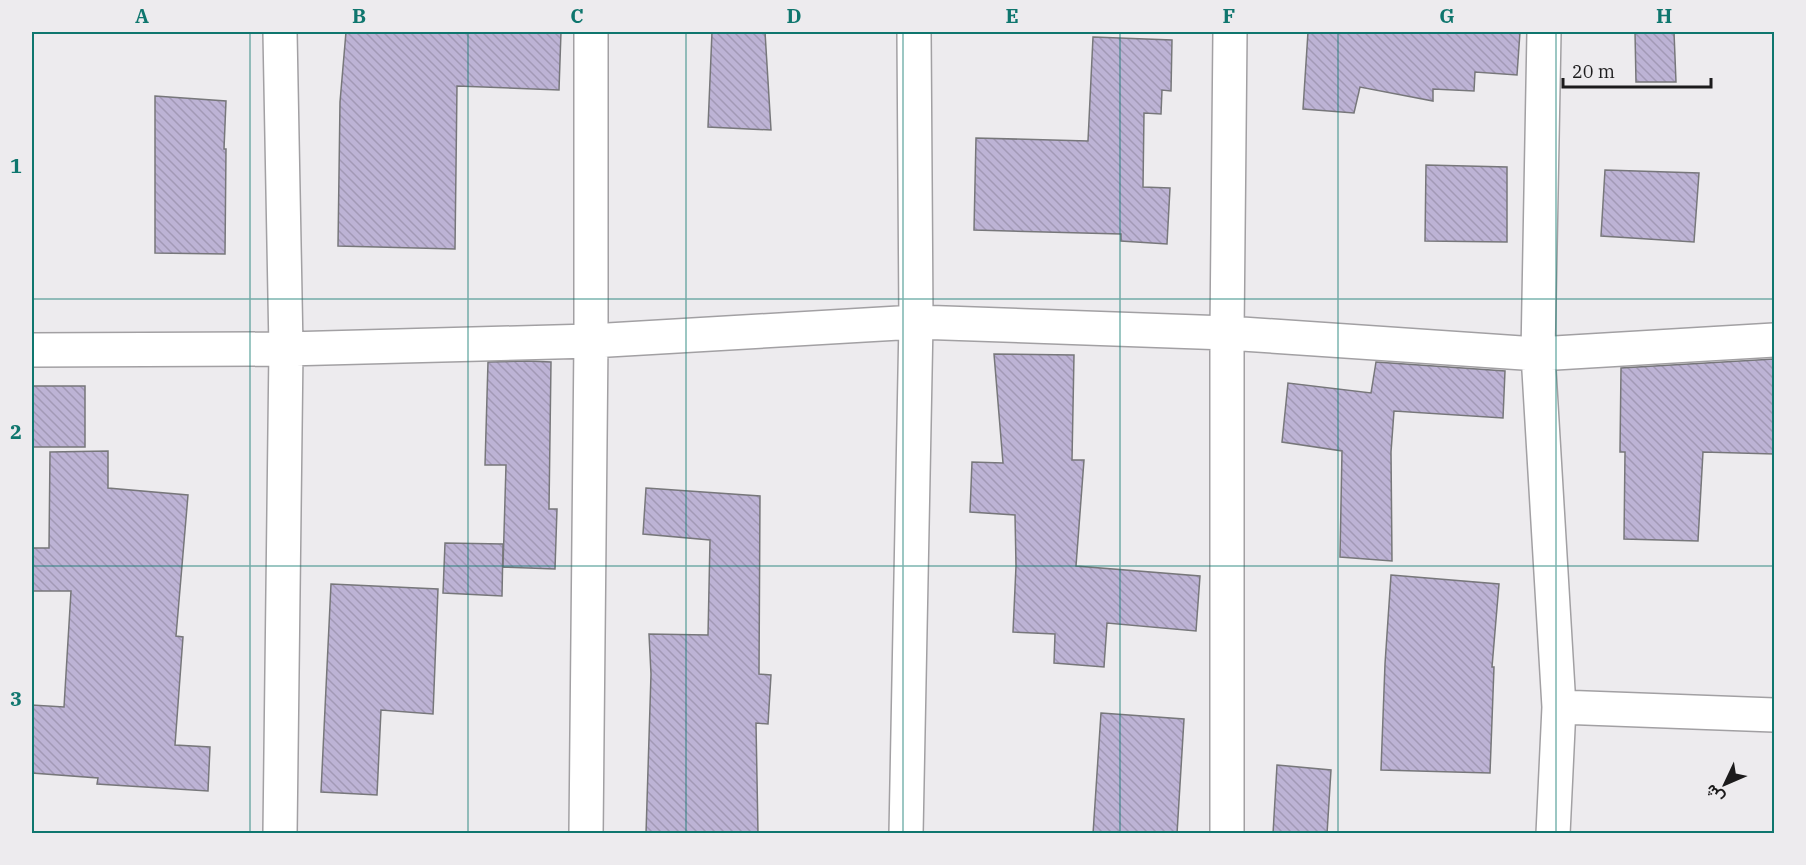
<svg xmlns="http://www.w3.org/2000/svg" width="1806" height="865" font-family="'IBM Plex Serif',Vazirmatn,serif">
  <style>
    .building { fill: url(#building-back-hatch); stroke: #77777a; stroke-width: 1.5 }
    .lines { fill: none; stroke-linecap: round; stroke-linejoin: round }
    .minor-casing { stroke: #a2a0a3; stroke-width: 36 }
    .minor { stroke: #fff; stroke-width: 33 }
    .grid { fill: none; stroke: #0f766e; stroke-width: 1.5; stroke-opacity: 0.55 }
    .neatline { fill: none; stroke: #0f766e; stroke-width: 2 }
    .grid-label { font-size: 20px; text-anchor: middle; font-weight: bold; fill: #0f766e }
  </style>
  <defs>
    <pattern id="building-back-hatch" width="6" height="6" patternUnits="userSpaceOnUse" patternTransform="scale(1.5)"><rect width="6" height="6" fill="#bdb3d5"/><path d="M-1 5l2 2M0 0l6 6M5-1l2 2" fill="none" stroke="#a299b6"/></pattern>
  </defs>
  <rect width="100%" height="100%" fill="#edebee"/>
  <path class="building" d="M 346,32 L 561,32 L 559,90 L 457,86 L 455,249 L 338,246 L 340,102 Z
    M 712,32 L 765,32 L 771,130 L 708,127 Z
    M 1308,32 L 1520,32 L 1517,75 L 1475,72 L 1474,91 L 1433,89 L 1433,101 L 1360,87 L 1354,113 L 1303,109 Z
    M 1635,32 L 1674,32 L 1676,82 L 1636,82 Z
    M 1093,37 L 1172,40 L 1171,91 L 1162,90 L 1161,114 L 1144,113 L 1143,187 L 1170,188 L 1167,244 L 1121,241 L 1121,234 L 974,230 L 976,138 L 1088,141 Z
    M 155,96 L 226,101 L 224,149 L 226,149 L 225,254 L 155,253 Z
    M 1426,165 L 1507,167 L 1507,242 L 1425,241 Z
    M 1605,170 L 1699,173 L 1694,242 L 1601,236 Z
    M 994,354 L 1074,355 L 1072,460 L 1084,460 L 1076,566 L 1200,576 L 1196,631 L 1107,623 L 1104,667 L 1054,663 L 1055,634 L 1013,632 L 1016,566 L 1015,515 L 970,512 L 972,462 L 1003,463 Z
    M 1774,359 L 1774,454 L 1703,452 L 1698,541 L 1624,539 L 1625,452 L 1620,452 L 1621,368 Z
    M 527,361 L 551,362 L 549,509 L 557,509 L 555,569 L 503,567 L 506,465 L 485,465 L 488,362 Z
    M 1376,362 L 1505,371 L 1503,418 L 1394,411 L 1391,452 L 1392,561 L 1340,557 L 1342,451 L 1282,442 L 1288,383 L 1371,393 Z
    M 32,386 L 85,386 L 85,447 L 32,447 Z
    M 108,451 L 108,488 L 188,495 L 176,636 L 183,637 L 175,745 L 210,747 L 208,791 L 97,784 L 98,778 L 32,773 L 32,705 L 64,707 L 71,591 L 32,591 L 32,548 L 49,548 L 50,452 Z
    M 646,488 L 760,496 L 759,674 L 771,675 L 768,724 L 756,723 L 758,834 L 646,834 L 651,674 L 649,634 L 708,635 L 710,540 L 643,534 Z
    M 445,543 L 503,544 L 502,596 L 443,593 Z
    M 1391,575 L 1499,584 L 1492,667 L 1494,667 L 1490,773 L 1381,770 L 1385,664 Z
    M 331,584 L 438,589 L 433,714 L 381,710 L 377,795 L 321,792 Z
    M 1101,713 L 1184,719 L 1177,834 L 1093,834 Z
    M 1277,765 L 1331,770 L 1327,834 L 1273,834 Z"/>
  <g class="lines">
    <defs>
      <path id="minor" d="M 1544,32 L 1538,354 L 1559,707 L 1553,834
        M 32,350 L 286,349 L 591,341 L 916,322 L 1227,333 L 1538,354 L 1774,340
        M 1559,707 L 1774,715
        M 280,834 L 286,349 L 280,32
        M 586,834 L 591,341 L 591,32
        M 906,834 L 916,322 L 914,32
        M 1227,834 L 1227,333 L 1230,32"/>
    </defs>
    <use href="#minor" class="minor-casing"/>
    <use href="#minor" class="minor"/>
  </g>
  <path class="grid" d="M 250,32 L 250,834M 468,32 L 468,834M 686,32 L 686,834M 903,32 L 903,834M 1120,32 L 1120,834M 1338,32 L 1338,834M 1556,32 L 1556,834M 32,299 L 1774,299M 32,566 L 1774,566"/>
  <rect width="1806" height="865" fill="none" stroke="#edebee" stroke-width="66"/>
  <g transform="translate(1725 784) rotate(226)" stroke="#edebee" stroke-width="4.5" paint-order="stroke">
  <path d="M0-4.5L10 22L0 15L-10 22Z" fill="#1c1b1c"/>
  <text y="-9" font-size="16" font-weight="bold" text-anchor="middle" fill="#1c1b1c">ش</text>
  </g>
  <path d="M1563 78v9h148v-9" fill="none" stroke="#1c1b1c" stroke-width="3"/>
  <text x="1572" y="78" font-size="18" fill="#1c1b1c" stroke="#edebee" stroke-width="4.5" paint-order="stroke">20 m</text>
  <rect x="33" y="33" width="1740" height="799" class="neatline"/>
  <g class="grid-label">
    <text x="142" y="23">A</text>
    <text x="359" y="23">B</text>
    <text x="577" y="23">C</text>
    <text x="794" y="23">D</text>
    <text x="1012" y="23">E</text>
    <text x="1229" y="23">F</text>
    <text x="1447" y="23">G</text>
    <text x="1664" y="23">H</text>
    <text x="16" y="173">1</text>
    <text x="16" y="439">2</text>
    <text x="16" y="706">3</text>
  </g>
</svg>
